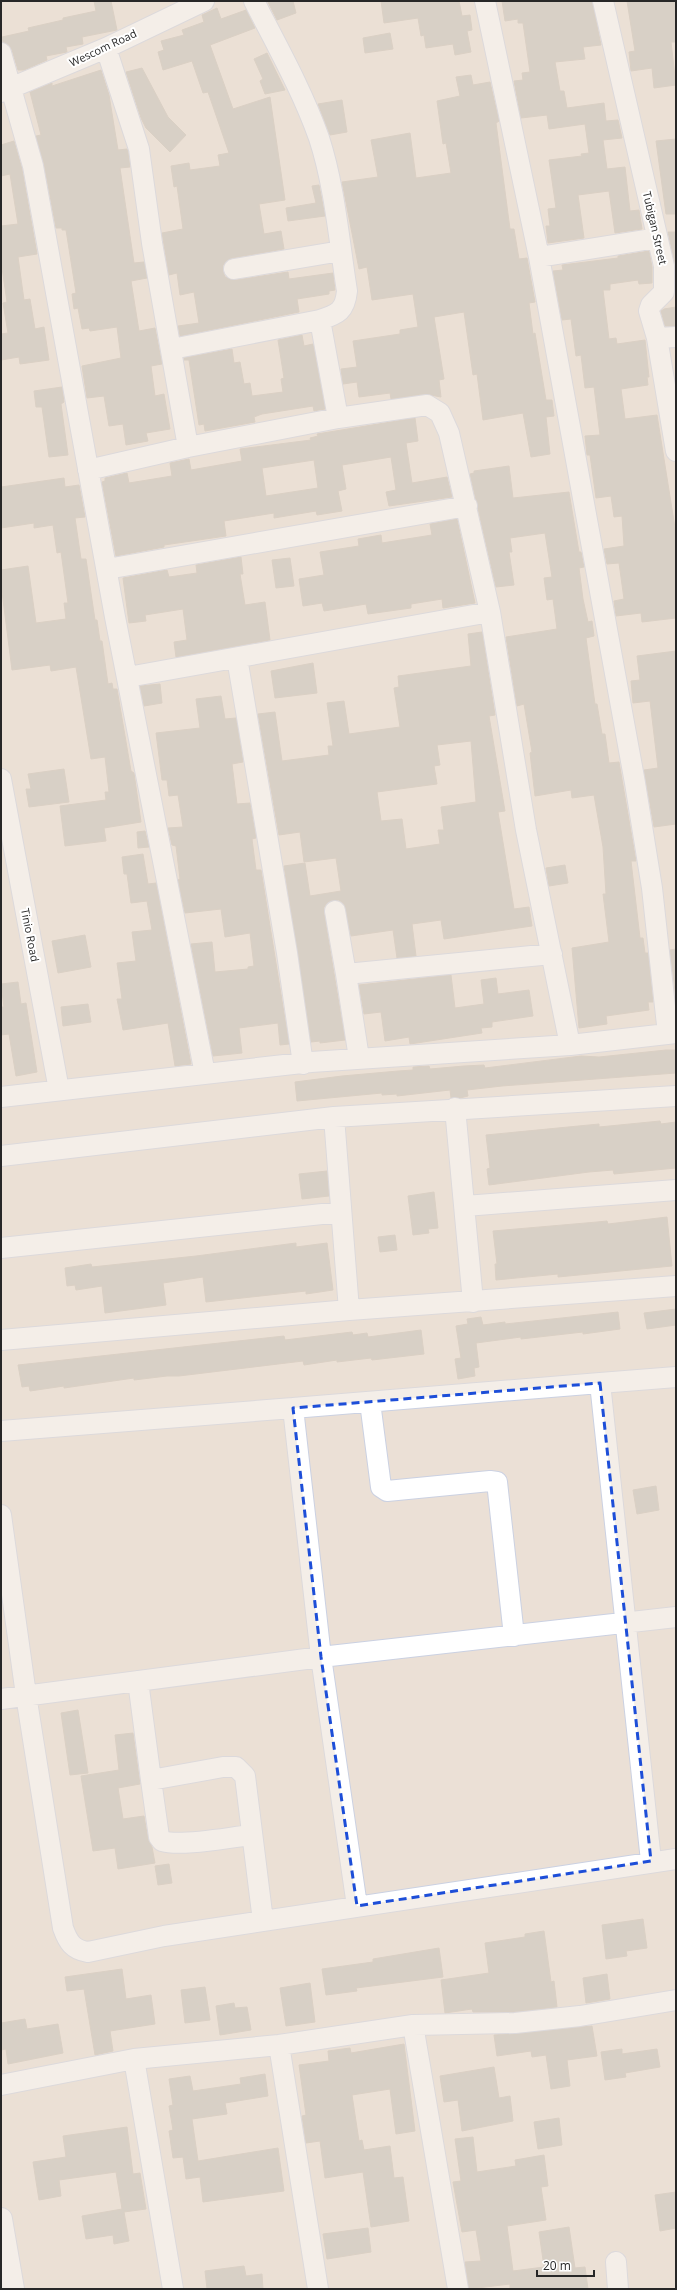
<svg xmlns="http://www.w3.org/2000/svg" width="677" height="2290" font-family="'Open Sans',sans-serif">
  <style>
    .building { fill: #c2bcb3; stroke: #c6bcb0; fill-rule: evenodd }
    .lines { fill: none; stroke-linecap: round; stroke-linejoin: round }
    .minor-casing { stroke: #cbd1e2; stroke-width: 22 }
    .tertiary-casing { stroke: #cbd1e2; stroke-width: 24 }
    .minor { stroke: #fff; stroke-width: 20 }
    .tertiary { stroke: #fff; stroke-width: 22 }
    .marked { fill: none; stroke: #1d4ed8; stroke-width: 3; stroke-dasharray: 8 5; stroke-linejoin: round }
    .labels { text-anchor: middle; stroke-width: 4; stroke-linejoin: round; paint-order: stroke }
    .street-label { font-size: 11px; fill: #272727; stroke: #fff }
  </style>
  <rect width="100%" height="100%" fill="#ebe0d6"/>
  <path class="building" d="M 94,1 L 111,1 L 117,30 L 82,37 L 83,44 L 66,47 L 67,52 L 46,56 L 47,60 L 24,70 L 18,70 L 12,50 L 9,45 L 3,42 L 2,37 L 29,31 L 28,28 L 63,20 L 63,18 L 96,11 Z
    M 271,1 L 293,1 L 296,13 L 277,20 L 268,2 Z
    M 381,1 L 459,1 L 462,16 L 470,15 L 472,30 L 467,31 L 471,52 L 455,55 L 453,44 L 426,48 L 424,35 L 421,36 L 418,18 L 384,23 Z
    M 502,1 L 592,1 L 601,45 L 583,47 L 585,59 L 555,62 L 560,91 L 564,91 L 567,108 L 604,103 L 606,121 L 618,120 L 622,138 L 603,140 L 607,169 L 625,167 L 630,211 L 639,210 L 642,229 L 615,233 L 609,191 L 578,195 L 584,238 L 548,243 L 546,226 L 550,226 L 548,209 L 556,208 L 549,160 L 582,156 L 581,154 L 589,153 L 585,124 L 549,129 L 547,115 L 521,118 L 514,81 L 523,80 L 522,73 L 530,72 L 523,23 L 518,23 L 518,19 L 505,21 Z
    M 627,1 L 676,1 L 676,42 L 671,42 L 676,85 L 654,88 L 652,68 L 631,71 L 629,52 L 635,51 Z
    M 217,8 L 221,19 L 246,10 L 255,28 L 210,45 L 233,109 L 270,97 L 285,200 L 259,204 L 264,234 L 281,231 L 284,249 L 232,258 L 223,265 L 223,271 L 225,277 L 236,280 L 288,272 L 289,279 L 333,273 L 335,290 L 329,291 L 329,294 L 297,299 L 299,312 L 180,336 L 178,326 L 199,323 L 194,292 L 180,295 L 177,273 L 169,275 L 162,233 L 183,229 L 177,186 L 174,187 L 171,166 L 189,163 L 190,170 L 220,166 L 218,155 L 229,153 L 208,92 L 203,93 L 192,61 L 163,70 L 158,52 L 164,50 L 161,41 L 184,35 L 182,30 L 204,22 L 202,15 Z
    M 390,33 L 393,49 L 365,53 L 363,38 Z
    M 267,53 L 285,90 L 265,94 L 260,81 L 263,79 L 254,59 Z
    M 142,68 L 168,117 L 186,135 L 170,152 L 146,128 L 141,118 L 126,72 Z
    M 101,70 L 109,95 L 118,150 L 127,149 L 128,152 L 130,167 L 120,168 L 134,263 L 144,262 L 147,278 L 131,281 L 139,331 L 155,328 L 162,364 L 151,366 L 155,396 L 164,394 L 170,429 L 146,433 L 148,441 L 126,445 L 123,424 L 109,426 L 104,396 L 87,398 L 82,366 L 121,358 L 117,327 L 90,331 L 89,328 L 82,329 L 78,308 L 74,309 L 72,294 L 76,293 L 66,230 L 62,230 L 62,228 L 56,228 L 44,164 L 36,136 L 41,135 L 30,92 L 52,83 L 52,86 Z
    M 471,75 L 473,85 L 490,82 L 499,121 L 496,123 L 510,229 L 514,229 L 519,259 L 527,258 L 535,302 L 529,303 L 533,334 L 535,333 L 546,400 L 552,400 L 554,416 L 546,417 L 550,454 L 531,457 L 523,413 L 483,420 L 477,374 L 473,375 L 464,312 L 434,317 L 444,379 L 439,380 L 441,397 L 425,394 L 391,399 L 390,393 L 359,397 L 357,382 L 343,384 L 341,369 L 357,367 L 353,341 L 400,334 L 400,330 L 418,327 L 413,294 L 372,300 L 367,267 L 359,269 L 342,182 L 378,177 L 371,140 L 410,133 L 416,178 L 451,173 L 446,143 L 443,144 L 437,101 L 460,96 L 456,77 Z
    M 342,100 L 347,132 L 330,135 L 318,104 Z
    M 676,139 L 676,214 L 666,214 L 656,141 Z
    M 14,141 L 22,169 L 37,254 L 18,257 L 24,300 L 30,299 L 35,329 L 44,327 L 49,360 L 20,364 L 19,357 L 1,360 L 1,334 L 8,333 L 3,303 L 7,302 L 1,261 L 1,226 L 18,224 L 10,174 L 1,176 L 1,145 Z
    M 319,185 L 325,216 L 288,221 L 286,208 L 316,203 L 312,186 Z
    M 668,232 L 676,232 L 676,264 L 675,264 Z
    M 649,251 L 652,267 L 652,283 L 639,284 L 638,280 L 610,284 L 610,290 L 603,290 L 609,339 L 616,338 L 617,344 L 645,340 L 649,377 L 647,377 L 648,385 L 621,389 L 625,419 L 657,415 L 676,534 L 676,618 L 642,622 L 641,613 L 616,616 L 614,601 L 624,599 L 619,563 L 607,564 L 604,549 L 624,546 L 622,516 L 614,517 L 611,496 L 596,498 L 590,455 L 587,455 L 585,436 L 600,435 L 594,387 L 585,388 L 581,355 L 576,356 L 571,319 L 562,320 L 553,271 L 563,270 L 562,265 L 618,258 L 618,256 Z
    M 676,307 L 676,326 L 665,326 L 661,311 L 664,309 Z
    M 302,335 L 304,346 L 313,344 L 325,409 L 314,411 L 313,406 L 262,414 L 254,417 L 255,422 L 205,431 L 204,424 L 199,425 L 189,360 L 184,360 L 184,358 L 232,349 L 234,363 L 240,362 L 244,384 L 250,383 L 252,396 L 283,392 L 281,379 L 284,378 L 278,340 Z
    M 62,387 L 64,402 L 61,404 L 68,455 L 49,457 L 42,407 L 36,407 L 34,391 Z
    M 415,418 L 418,441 L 406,443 L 412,483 L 447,477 L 452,497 L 389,506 L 386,492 L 396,490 L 391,457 L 342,465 L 346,489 L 338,491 L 342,511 L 317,515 L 316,511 L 274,518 L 274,513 L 224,521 L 226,536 L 164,545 L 164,547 L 116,556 L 102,482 L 105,481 L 105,478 L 127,473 L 129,483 L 172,476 L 170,463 L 189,459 L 191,470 L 242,461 L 240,449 L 311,440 L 310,438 L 318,436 L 317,434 ZM 314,460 L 318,488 L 266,496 L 262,468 Z
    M 509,466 L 513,498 L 569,492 L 579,552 L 581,552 L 584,567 L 579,568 L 583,599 L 588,622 L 592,621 L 594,636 L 586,638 L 595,704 L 597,704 L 602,734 L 605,734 L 609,763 L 619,762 L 636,861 L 631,861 L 640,938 L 643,938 L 645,953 L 648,953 L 653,1002 L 648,1002 L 649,1010 L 606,1016 L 607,1024 L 579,1028 L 572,948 L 609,942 L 603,894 L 606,894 L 603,847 L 594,795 L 572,798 L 571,790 L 535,796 L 530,753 L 532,752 L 524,704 L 517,706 L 506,637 L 557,629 L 553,599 L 547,600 L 544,578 L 552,577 L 545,533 L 510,538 L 512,552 L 509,552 L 514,585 L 496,587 L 470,474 L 474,473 L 474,471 Z
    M 64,478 L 65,487 L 79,485 L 85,517 L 75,518 L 81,559 L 86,559 L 95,620 L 97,620 L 100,641 L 102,641 L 108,684 L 112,683 L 113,689 L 117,689 L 131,771 L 134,773 L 141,822 L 104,828 L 106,841 L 65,846 L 60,806 L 106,800 L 105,792 L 109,792 L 105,757 L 91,759 L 76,667 L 51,671 L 50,665 L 12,670 L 1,584 L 1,570 L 28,566 L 36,623 L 66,619 L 64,603 L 68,603 L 61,552 L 57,553 L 53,525 L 34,528 L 34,523 L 1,528 L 1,487 Z
    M 457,519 L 475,603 L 443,608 L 442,599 L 411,604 L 411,608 L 368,614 L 366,604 L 324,611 L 322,603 L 303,606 L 299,579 L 324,575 L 320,552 L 359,546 L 358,539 L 381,535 L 382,543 L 432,535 L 430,524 Z
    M 241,557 L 243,574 L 240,574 L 245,605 L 265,602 L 270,640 L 176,657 L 174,642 L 187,640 L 183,609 L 145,615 L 146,621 L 129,623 L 123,578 L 167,570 L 169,577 L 197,573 L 196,565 Z
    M 290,558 L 294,586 L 276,588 L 272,560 Z
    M 482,632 L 495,715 L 489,716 L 505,811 L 498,812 L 514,909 L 529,907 L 532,926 L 444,939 L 441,920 L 412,924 L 416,956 L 397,958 L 393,930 L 351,936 L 344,904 L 339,900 L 328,902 L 324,907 L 324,913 L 345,1040 L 320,1043 L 320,1041 L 311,1042 L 284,866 L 305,863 L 310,896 L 341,891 L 336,858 L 304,862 L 300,832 L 279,835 L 258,714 L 275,712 L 282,761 L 329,755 L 328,746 L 333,746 L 327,703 L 344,701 L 349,734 L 400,727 L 394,688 L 399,687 L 398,676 L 471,666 L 468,634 ZM 471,741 L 476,802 L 441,807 L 444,830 L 438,830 L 440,844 L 406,849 L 402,819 L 381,821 L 377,792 L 437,784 L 434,766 L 440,765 L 437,745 Z
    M 676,651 L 676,824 L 654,827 L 644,770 L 658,768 L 650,701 L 633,703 L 631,681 L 640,680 L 637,656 Z
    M 313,663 L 317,693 L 275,698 L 271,671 Z
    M 160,684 L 162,703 L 144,706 L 140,686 Z
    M 221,696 L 225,719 L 236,718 L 243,762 L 232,764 L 237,804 L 250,803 L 256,838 L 252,839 L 256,870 L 261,870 L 289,1044 L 280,1045 L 278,1023 L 239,1028 L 242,1053 L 213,1056 L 191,944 L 212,942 L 215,972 L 248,969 L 248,967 L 254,966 L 250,933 L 225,937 L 221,909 L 185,913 L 178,880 L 180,879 L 176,846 L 172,845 L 168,828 L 183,827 L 178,795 L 169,796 L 167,780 L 162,780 L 156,733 L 200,728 L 196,699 Z
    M 64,769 L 69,802 L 29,807 L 26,789 L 31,789 L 28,774 Z
    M 145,831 L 149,847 L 138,848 L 137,832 Z
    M 143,854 L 148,884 L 156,883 L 191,1064 L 175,1066 L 168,1023 L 123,1030 L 117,999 L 122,999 L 117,963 L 136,961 L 132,932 L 152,930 L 147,901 L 131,903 L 127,874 L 124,874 L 122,857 Z
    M 565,865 L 568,883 L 549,886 L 546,868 Z
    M 85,935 L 91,967 L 58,973 L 52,941 Z
    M 676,949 L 676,999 L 670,950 Z
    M 451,975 L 455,1008 L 484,1004 L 481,980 L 496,978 L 498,994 L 529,990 L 533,1016 L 492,1022 L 492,1027 L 481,1028 L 482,1033 L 410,1044 L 409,1037 L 385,1041 L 381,1012 L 364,1014 L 359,985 Z
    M 18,982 L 21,1004 L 26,1003 L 37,1072 L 16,1076 L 9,1034 L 1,1035 L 1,1007 L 4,1007 L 1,984 Z
    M 88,1004 L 91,1022 L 63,1026 L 61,1007 Z
    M 666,1050 L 676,1050 L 676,1073 L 502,1086 L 467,1090 L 468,1096 L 460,1098 L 451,1098 L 450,1090 L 397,1096 L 397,1094 L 382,1095 L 382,1093 L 297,1101 L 295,1082 L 342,1076 L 398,1071 L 413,1070 L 413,1067 L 429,1066 L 430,1069 L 464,1066 L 484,1065 L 485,1068 L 581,1056 L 599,1057 Z
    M 660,1121 L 661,1124 L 676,1122 L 676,1168 L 614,1174 L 613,1170 L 589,1172 L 489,1185 L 487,1169 L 490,1168 L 486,1135 L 599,1124 L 599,1127 Z
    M 327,1171 L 329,1196 L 302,1199 L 299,1174 Z
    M 434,1192 L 438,1228 L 428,1229 L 429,1233 L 413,1235 L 408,1196 Z
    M 667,1217 L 672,1266 L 558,1277 L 558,1274 L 496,1280 L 495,1264 L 497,1264 L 493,1231 L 597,1222 L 607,1221 L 608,1224 Z
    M 395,1235 L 397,1250 L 380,1252 L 378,1237 Z
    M 296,1243 L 296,1247 L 327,1243 L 333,1290 L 306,1294 L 306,1291 L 206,1302 L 203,1277 L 163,1283 L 166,1305 L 105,1313 L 102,1286 L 76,1290 L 75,1285 L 67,1286 L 65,1268 L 91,1264 L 92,1267 L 196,1256 Z
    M 676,1309 L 676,1325 L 647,1329 L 644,1313 Z
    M 618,1312 L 620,1329 L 583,1334 L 583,1332 L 521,1339 L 521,1337 L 476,1343 L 479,1367 L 474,1368 L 475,1376 L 458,1379 L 455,1359 L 461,1358 L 456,1326 L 468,1324 L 467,1319 L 481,1317 L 483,1325 L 505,1322 L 505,1324 Z
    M 421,1330 L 424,1354 L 372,1360 L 371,1358 L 337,1362 L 337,1360 L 304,1365 L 303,1361 L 179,1376 L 167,1376 L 134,1380 L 134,1378 L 64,1388 L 64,1386 L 30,1391 L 29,1386 L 22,1387 L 18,1365 L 284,1336 L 285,1340 L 352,1332 L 353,1335 L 367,1333 L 368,1337 Z
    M 656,1486 L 659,1510 L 637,1514 L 633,1490 Z
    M 78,1710 L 88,1773 L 70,1775 L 61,1713 Z
    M 133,1733 L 140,1784 L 118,1788 L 123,1819 L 144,1816 L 148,1839 L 152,1847 L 155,1863 L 118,1869 L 115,1848 L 93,1851 L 81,1776 L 119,1770 L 115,1735 Z
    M 169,1864 L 172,1883 L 158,1885 L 155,1866 Z
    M 643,1919 L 647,1948 L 626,1951 L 627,1956 L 606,1959 L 602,1925 Z
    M 544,1931 L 551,1982 L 554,1981 L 557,2007 L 514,2012 L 473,2012 L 472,2009 L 445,2013 L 441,1980 L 489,1973 L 485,1943 L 525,1937 L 525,1934 Z
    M 439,1948 L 443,1977 L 356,1988 L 357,1991 L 326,1995 L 322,1969 L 373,1962 L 373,1959 Z
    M 122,1969 L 126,1999 L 151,1995 L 155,2024 L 110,2031 L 113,2051 L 95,2055 L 84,1989 L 67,1991 L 65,1977 Z
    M 607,1974 L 610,1999 L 586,2003 L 583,1978 Z
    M 310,1983 L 315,2022 L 286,2026 L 280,1988 Z
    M 205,1987 L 210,2020 L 185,2023 L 181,1990 Z
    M 234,2003 L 235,2008 L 247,2007 L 251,2030 L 220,2035 L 216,2006 Z
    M 25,2019 L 27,2029 L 58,2024 L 63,2053 L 8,2064 L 6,2049 L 1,2050 L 1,2023 Z
    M 592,2026 L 597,2056 L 567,2060 L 570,2086 L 551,2089 L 546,2055 L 532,2057 L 531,2051 L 497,2056 L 494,2035 Z
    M 404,2044 L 415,2131 L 396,2134 L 390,2089 L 352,2095 L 359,2141 L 362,2140 L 364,2150 L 390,2146 L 394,2178 L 403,2177 L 409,2221 L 371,2227 L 363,2172 L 325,2178 L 320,2141 L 306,2143 L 302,2116 L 306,2115 L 299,2065 L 329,2061 L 328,2051 L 350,2048 L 351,2053 Z
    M 622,2049 L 622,2054 L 657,2049 L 660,2067 L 625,2073 L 626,2077 L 605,2080 L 601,2052 Z
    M 494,2067 L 499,2098 L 510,2096 L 513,2121 L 462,2131 L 458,2100 L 444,2102 L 440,2076 Z
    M 265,2074 L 268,2096 L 225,2103 L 227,2114 L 192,2119 L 198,2161 L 278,2148 L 284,2191 L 203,2202 L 200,2177 L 186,2179 L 183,2157 L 173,2158 L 169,2131 L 173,2130 L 169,2106 L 173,2105 L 169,2079 L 190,2076 L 193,2091 L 241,2084 L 240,2078 Z
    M 559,2118 L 562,2145 L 538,2149 L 534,2122 Z
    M 127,2127 L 133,2174 L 140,2173 L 146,2209 L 124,2212 L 129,2241 L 114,2244 L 113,2235 L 86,2239 L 82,2216 L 122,2209 L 116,2172 L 59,2180 L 61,2196 L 39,2200 L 33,2162 L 66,2157 L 63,2136 Z
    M 473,2137 L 477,2172 L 516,2166 L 515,2160 L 544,2155 L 548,2186 L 541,2187 L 546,2220 L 507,2226 L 513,2271 L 544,2267 L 539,2232 L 569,2227 L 575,2268 L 585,2267 L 588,2289 L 510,2289 L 510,2284 L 469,2289 L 465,2262 L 481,2261 L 476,2230 L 462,2232 L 453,2182 L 461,2181 L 455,2139 Z
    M 676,2192 L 676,2228 L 660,2231 L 655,2195 Z
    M 368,2228 L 371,2252 L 327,2259 L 323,2234 Z
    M 244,2266 L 246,2276 L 262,2274 L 263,2289 L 207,2289 L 205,2271 Z"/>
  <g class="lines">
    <defs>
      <path id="minor" d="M 254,1 C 277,46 302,90 319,138 C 335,187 339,241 347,291 C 345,311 338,314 320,320
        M 485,1 L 539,257 L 635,783 L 652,888 L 668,1034
        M 603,1 L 664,266 L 664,292 L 651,305 L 649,311 L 657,338 L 676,451
        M 106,48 L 139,149 L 152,243 L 188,447
        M 1,53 L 33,166 L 115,617 L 205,1074
        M 1,92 L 106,48 L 204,1
        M 539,257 L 657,238
        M 234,269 L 341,251
        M 657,338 L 676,337
        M 172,349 L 320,320 L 338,418
        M 88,470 L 188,447 L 338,418 L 427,405 L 440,413 L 449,433 L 490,612 L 526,830 L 570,1045
        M 107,569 L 467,506
        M 237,658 L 287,953 L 303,1064
        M 128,677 L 490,612
        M 1,779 L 59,1090
        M 335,911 L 346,974
        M 359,1058 L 346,974 L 552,954
        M 1,1097 L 311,1062 L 570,1045 L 676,1033
        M 455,1108 L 473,1302
        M 334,1117 L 349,1310
        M 1,1156 L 334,1117 L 676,1096
        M 465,1206 L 676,1190
        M 1,1248 L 341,1212
        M 1,1340 L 349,1310 L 676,1286
        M 600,1383 L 676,1377
        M 370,1402 L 381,1487 L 387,1491 L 490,1481 L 497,1482 L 514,1636
        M 293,1408 L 600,1383 L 651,1861
        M 1,1431 L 293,1408 L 321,1657 L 357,1906
        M 1,1515 L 26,1695 L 63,1928 C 68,1942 73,1950 88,1952 L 164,1936 L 676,1859
        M 138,1681 L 151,1780 L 223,1767 L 236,1767 L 245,1776 L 263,1921
        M 1,1699 L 321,1657 L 676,1617
        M 151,1780 L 159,1837 L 162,1841 C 181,1847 230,1837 252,1835
        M 413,2025 L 458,2289
        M 279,2045 L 318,2289
        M 134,2059 L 173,2289
        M 1,2085 L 134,2059 L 279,2045 L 413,2025 L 515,2023 L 580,2016 L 676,2000
        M 616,2262 L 618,2289"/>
      <path id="tertiary" d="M 1,2219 L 13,2289"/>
    </defs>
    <use href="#minor" class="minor-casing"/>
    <use href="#tertiary" class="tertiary-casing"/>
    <use href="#minor" class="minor"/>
    <use href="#tertiary" class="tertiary"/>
  </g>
  <path d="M0 0H677V2290H0ZM 600,1383 L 651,1861 L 357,1906 L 321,1657 L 293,1408 Z" fill="#ebe0d6" fill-opacity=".55" fill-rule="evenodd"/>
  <path class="marked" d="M 600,1383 L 651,1861 L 357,1906 L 321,1657 L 293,1408 Z"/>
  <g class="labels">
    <g class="street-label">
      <text transform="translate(103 48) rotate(-25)" y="4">Wescom Road</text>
      <text transform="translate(655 228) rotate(77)" y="4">Tubigan Street</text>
      <text transform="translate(30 935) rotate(79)" y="4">Tinio Road</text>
    </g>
  </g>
  <rect width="677" height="2290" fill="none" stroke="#272727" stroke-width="4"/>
  <path d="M537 2270v6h57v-6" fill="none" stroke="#272727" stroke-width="2"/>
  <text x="543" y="2270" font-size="12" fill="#272727" stroke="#ffffff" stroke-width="3" paint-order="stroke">20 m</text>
</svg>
